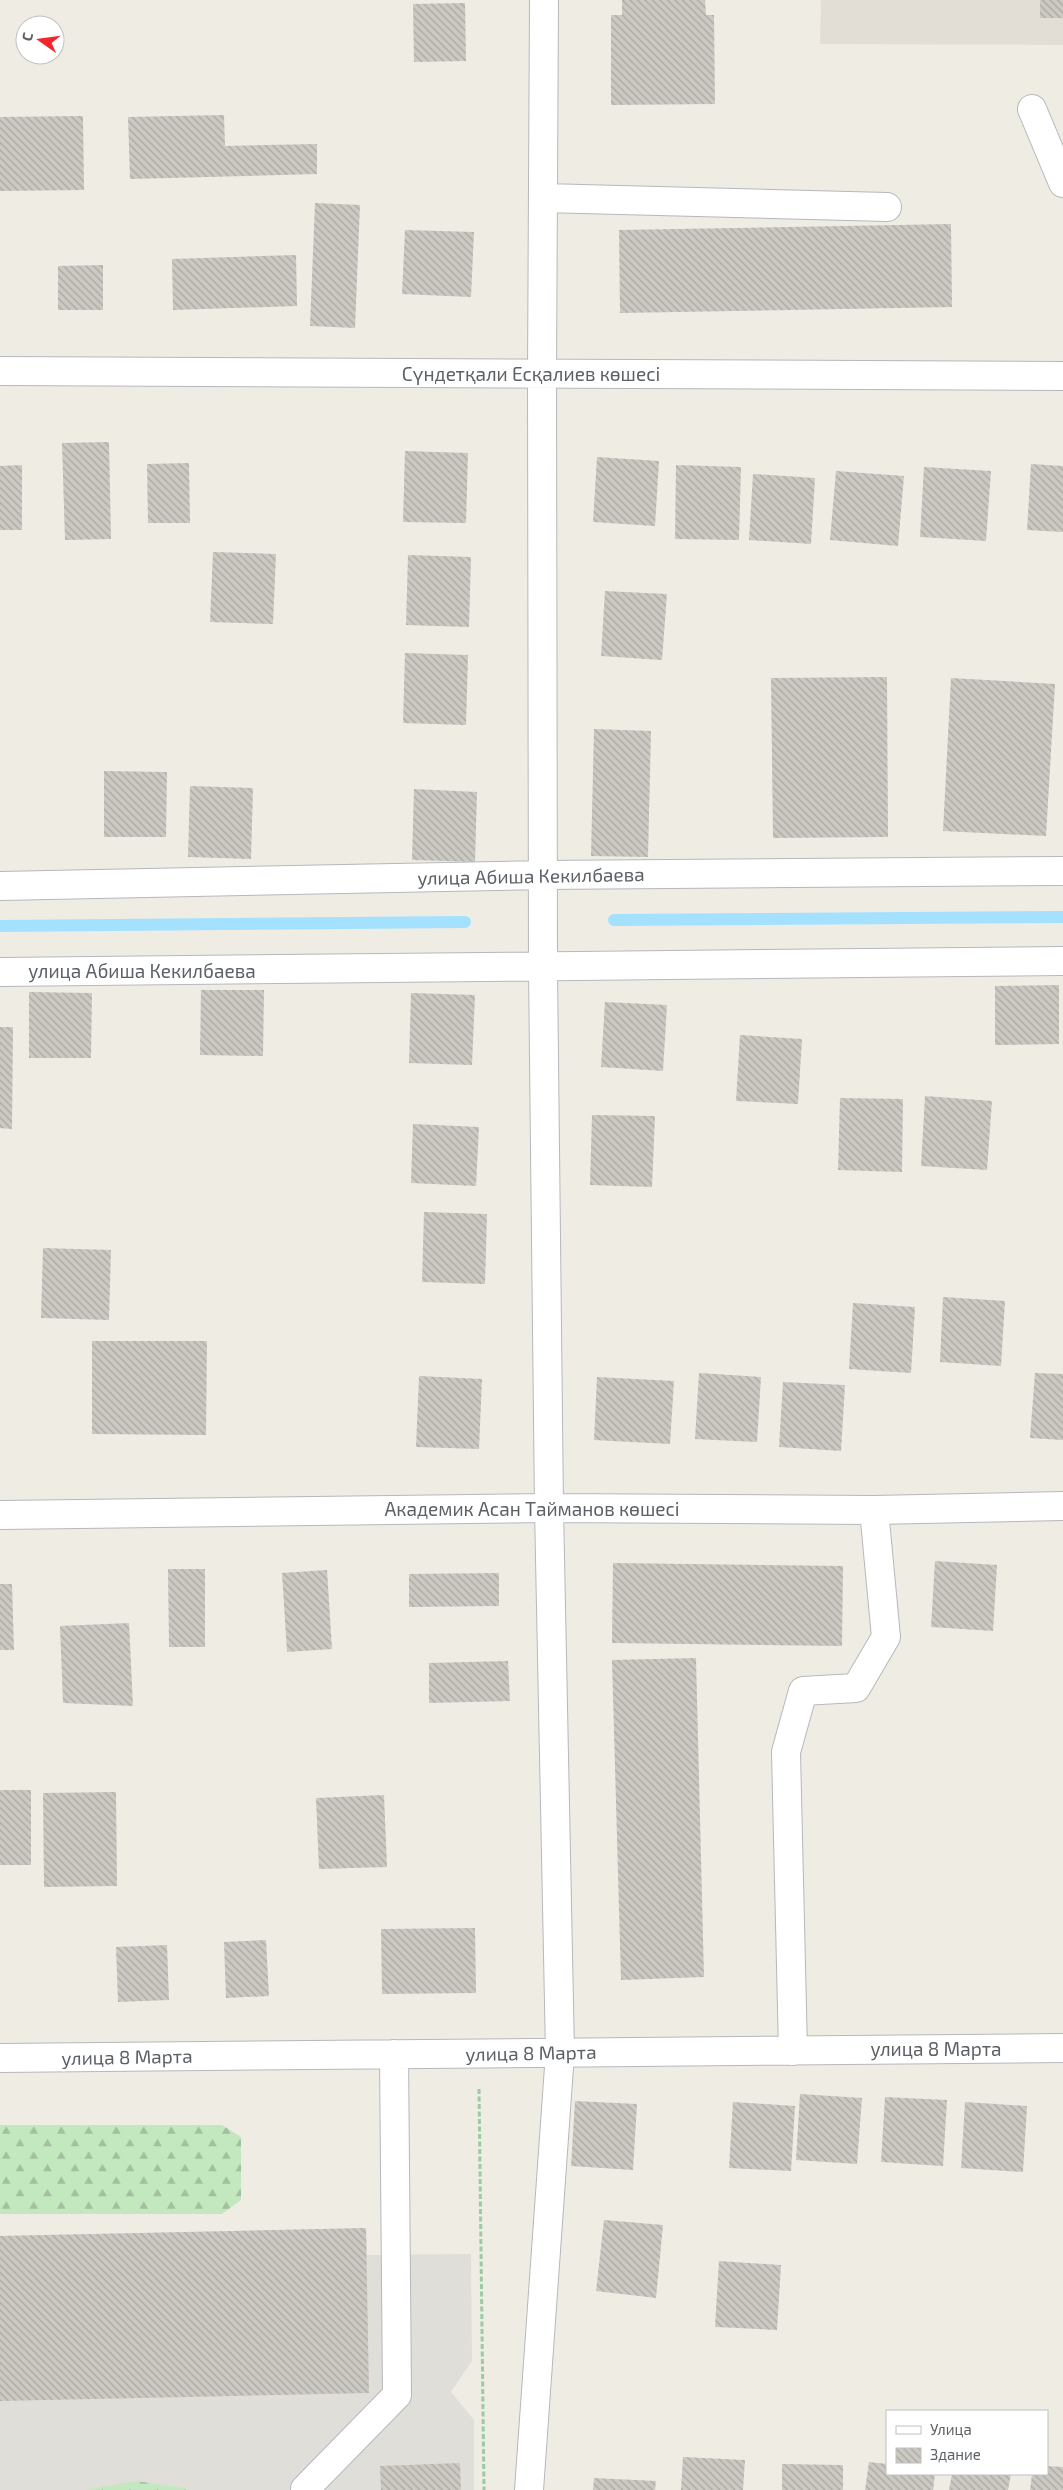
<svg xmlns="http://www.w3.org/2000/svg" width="1063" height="2490" font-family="'Exo 2',sans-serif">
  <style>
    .industrial { fill: #e0ded8 }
    .education { fill: #e2ddd5 }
    .forest { fill: url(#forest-firs) }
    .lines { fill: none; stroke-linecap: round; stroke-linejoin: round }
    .stream { stroke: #a4e1ff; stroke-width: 12 }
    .building { fill: url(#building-back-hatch) }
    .minor-casing { stroke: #b5b8bc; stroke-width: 30 }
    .path { stroke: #99cca2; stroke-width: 3; stroke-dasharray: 5 2.5; stroke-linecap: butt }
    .minor { stroke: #fff; stroke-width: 28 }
    .labels { text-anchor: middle; stroke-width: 4.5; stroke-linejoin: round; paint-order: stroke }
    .street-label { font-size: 19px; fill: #5c6166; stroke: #fff }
  </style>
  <defs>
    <pattern id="forest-firs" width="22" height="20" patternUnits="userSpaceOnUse" patternTransform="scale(1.25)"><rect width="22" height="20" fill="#c3e8bf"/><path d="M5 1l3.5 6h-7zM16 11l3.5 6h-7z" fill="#a2bf9f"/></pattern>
    <pattern id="building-back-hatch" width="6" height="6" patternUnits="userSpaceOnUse" patternTransform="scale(1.25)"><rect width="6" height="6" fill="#ccc9c3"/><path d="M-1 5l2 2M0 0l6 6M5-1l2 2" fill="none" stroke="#a9a7a2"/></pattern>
  </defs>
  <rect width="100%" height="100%" fill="#efece4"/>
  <path class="industrial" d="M 366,2228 L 367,2255 L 471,2254 L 472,2361 L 451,2392 L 474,2420 L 474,2490 L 0,2490 L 0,2236 Z"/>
  <path class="education" d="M 821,0 L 1063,0 L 1063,45 L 820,44 Z"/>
  <path class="forest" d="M 0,2125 L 222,2125 L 241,2137 L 241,2200 L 222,2214 L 0,2214 Z
    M 136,2481 L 184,2488 L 187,2490 L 85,2490 Z"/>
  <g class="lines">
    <path class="stream" d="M 614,920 L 1063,917
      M 0,926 L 465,922"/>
  </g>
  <path class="building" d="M 622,0 L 705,0 L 706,15 L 714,15 L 715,104 L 611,105 L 611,15 L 622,15 Z
    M 1040,0 L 1063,0 L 1063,18 L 1040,18 Z
    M 465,3 L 466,61 L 414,62 L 413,4 Z
    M 224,115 L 225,146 L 317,144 L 317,174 L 130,179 L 128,117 Z
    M 83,116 L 84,190 L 0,191 L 0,117 Z
    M 315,203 L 360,205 L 355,328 L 310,326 Z
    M 951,224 L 952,307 L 620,313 L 619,230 Z
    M 405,230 L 474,232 L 471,297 L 402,294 Z
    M 296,255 L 297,306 L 173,310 L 172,259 Z
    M 103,265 L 103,310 L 58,310 L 58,266 Z
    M 109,442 L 111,539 L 65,540 L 62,443 Z
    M 405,451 L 468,453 L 466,523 L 403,522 Z
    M 597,457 L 659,461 L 655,526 L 593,522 Z
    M 189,463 L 190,523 L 148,523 L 147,464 Z
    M 1031,464 L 1063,466 L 1063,532 L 1027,530 Z
    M 22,465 L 22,530 L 0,530 L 0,466 Z
    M 676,465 L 741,467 L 739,540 L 675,539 Z
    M 924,467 L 991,471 L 986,541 L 920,537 Z
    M 836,471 L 904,476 L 898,546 L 830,540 Z
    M 753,474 L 815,478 L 811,544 L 749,540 Z
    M 213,552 L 276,554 L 273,624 L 210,622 Z
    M 408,555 L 471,557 L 469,627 L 406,625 Z
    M 605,591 L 667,594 L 662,660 L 601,656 Z
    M 405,653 L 468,655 L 466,725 L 403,723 Z
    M 887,677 L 888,837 L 773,838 L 771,678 Z
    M 951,678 L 1055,684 L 1046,836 L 943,831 Z
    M 594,729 L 651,731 L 648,857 L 591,856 Z
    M 104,771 L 167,772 L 166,837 L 104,837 Z
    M 190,786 L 253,788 L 251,859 L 188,857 Z
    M 414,789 L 477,792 L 475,862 L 412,860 Z
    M 1059,985 L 1059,1044 L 995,1045 L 995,986 Z
    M 201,990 L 264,990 L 263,1056 L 200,1055 Z
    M 29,992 L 92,993 L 91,1058 L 29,1058 Z
    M 411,993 L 475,995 L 472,1065 L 409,1063 Z
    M 605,1002 L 667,1005 L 663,1071 L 601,1067 Z
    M 0,1027 L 13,1027 L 12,1129 L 0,1128 Z
    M 740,1035 L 802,1039 L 798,1104 L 736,1101 Z
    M 925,1096 L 992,1101 L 987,1170 L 921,1166 Z
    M 840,1098 L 903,1099 L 902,1172 L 838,1170 Z
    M 592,1115 L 655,1116 L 652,1187 L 590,1185 Z
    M 413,1124 L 479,1127 L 476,1186 L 411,1183 Z
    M 424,1212 L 487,1214 L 485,1284 L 422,1282 Z
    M 43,1248 L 111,1250 L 109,1320 L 41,1318 Z
    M 943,1297 L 1005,1301 L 1001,1366 L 940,1362 Z
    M 853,1303 L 915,1307 L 911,1373 L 849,1369 Z
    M 92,1341 L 207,1341 L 206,1435 L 92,1434 Z
    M 699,1373 L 761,1377 L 757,1442 L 695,1439 Z
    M 1035,1373 L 1063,1374 L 1063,1440 L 1030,1438 Z
    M 419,1376 L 482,1379 L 479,1449 L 416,1447 Z
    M 597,1377 L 674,1381 L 670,1444 L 594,1440 Z
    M 783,1382 L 845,1385 L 841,1451 L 779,1447 Z
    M 935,1561 L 997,1565 L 993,1631 L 931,1627 Z
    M 613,1563 L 843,1566 L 842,1646 L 612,1643 Z
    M 168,1569 L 205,1569 L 205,1647 L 169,1647 Z
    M 327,1570 L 332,1649 L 287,1652 L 282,1573 Z
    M 499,1573 L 499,1606 L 409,1607 L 409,1574 Z
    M 0,1584 L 12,1584 L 14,1650 L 0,1650 Z
    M 129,1623 L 133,1706 L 63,1703 L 60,1626 Z
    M 696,1658 L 704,1977 L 621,1980 L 612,1660 Z
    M 508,1661 L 510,1701 L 429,1703 L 429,1663 Z
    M 0,1790 L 31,1790 L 31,1865 L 0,1865 Z
    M 116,1792 L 117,1886 L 44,1887 L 43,1793 Z
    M 384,1795 L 387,1867 L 319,1869 L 316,1798 Z
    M 475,1928 L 476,1993 L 382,1994 L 381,1929 Z
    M 266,1940 L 269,1996 L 226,1998 L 224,1942 Z
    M 167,1945 L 169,2000 L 118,2002 L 116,1947 Z
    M 800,2094 L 862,2098 L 857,2164 L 796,2160 Z
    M 885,2097 L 947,2100 L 943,2166 L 881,2162 Z
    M 575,2101 L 637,2104 L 633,2170 L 571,2166 Z
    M 733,2102 L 795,2106 L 791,2171 L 729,2168 Z
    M 965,2102 L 1027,2106 L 1023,2172 L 961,2168 Z
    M 604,2220 L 663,2225 L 656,2298 L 596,2291 Z
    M 366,2228 L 369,2393 L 0,2401 L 0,2236 Z
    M 719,2261 L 781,2265 L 777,2330 L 715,2327 Z
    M 683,2457 L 745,2460 L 743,2490 L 681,2490 Z
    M 869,2462 L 887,2464 L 887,2474 L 935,2474 L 933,2490 L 865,2490 Z
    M 460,2463 L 461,2490 L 381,2490 L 380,2466 Z
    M 782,2464 L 843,2465 L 843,2490 L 782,2490 Z
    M 1047,2466 L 1063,2467 L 1063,2490 L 1030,2490 L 1032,2474 L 1047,2474 Z
    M 952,2474 L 1011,2474 L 1008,2490 L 949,2490 Z
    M 594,2478 L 656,2481 L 655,2490 L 593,2490 Z"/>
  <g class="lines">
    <defs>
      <path id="minor" d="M 1032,109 L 1063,183
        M 543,198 L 887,207
        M 0,371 L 1063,376
        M 0,886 L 542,875 L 1063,871
        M 0,972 L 1063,961
        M 0,1515 L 549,1508 L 874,1510 L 1063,1506
        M 793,2051 L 786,1752 L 803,1691 L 856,1688 L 886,1637 L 874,1510
        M 0,2058 L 1063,2048
        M 305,2489 L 397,2395 L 394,2054
        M 529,2490 L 560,2053 L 549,1508 L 543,968 L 542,375 L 544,0"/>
    </defs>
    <use href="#minor" class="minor-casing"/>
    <path class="path" d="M 479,2089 L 484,2490"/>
    <use href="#minor" class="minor"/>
  </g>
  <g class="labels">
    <g class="street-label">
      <text x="531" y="381">Сүндетқали Есқалиев көшесі</text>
      <text transform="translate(531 876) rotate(-1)" y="7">улица Абиша Кекилбаева</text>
      <text x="142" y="978">улица Абиша Кекилбаева</text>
      <text x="532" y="1516">Академик Асан Тайманов көшесі</text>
      <text x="936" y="2056">улица 8 Марта</text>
      <text transform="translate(531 2053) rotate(-1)" y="7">улица 8 Марта</text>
      <text transform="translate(127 2057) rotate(-1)" y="7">улица 8 Марта</text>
    </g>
  </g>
  <rect x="886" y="2410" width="162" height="65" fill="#ffffff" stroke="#bec0c2"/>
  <rect x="896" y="2426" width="25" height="8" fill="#ffffff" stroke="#bec0c2"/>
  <text x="930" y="2435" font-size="15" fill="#5c6166">Улица</text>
  <rect x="896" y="2448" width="25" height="15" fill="url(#building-back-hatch)" stroke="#bec0c2"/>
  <text x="930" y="2460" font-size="15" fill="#5c6166">Здание</text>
  <g transform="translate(40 40) rotate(284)"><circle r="24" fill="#ffffff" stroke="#bec0c2"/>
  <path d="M0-4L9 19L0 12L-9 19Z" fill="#f3262c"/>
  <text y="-8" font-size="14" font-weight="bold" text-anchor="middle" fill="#5c6166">С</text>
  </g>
</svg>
